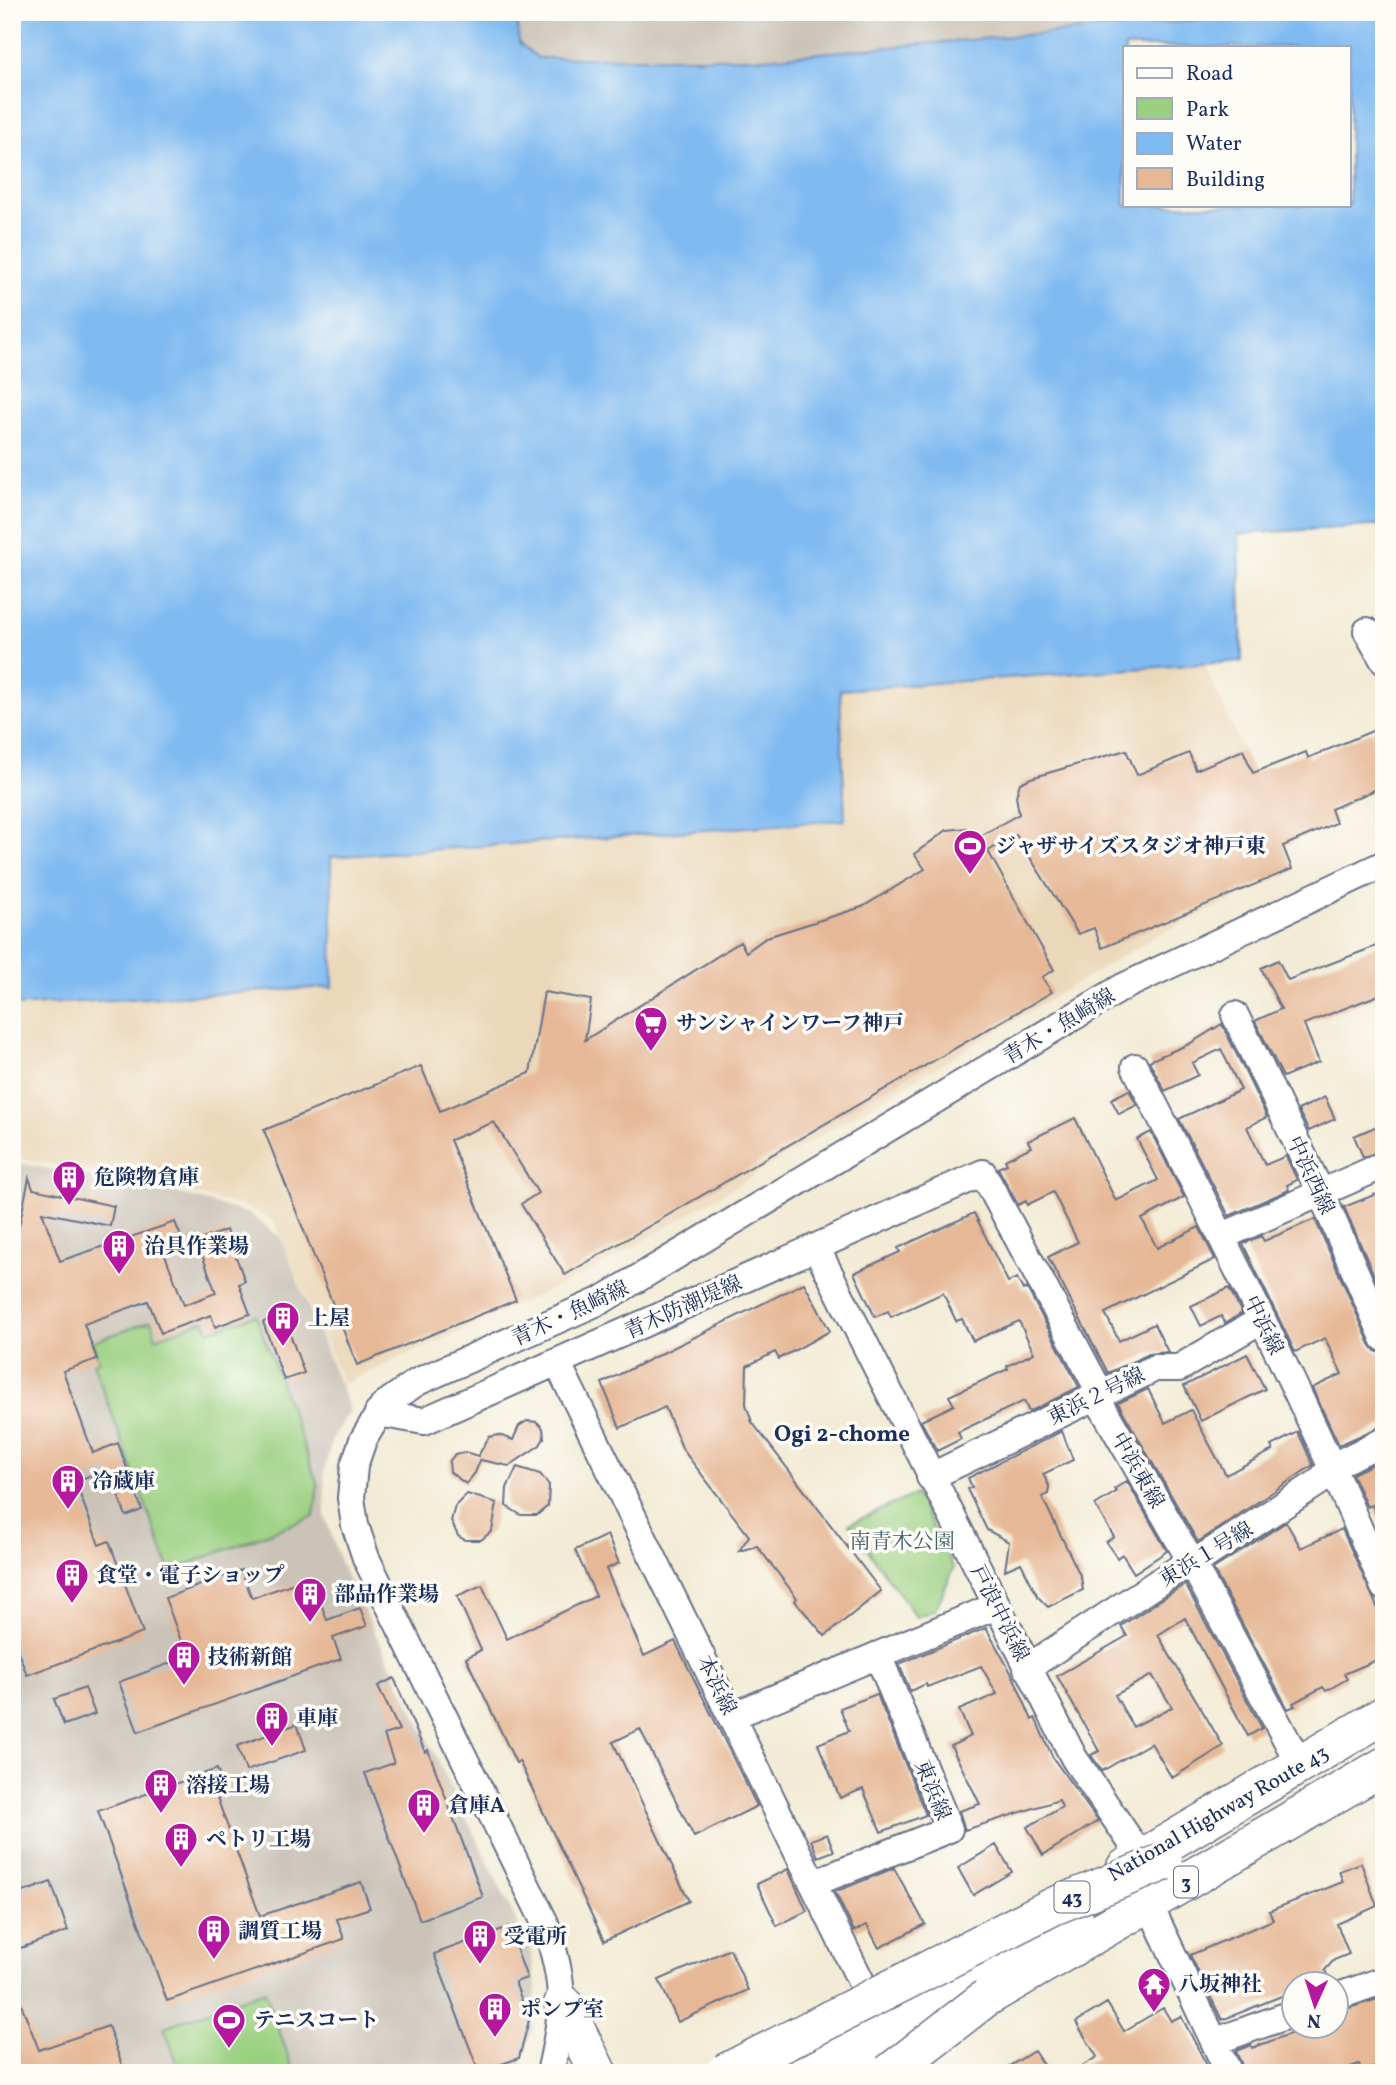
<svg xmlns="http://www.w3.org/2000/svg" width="1396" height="2085" font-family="Vollkorn,'Noto Serif JP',serif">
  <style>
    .built { fill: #ebd8ba }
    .industrial { fill: #cbc3b8 }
    .green { fill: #9bd081; stroke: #5b8070; stroke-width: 2 }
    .water { fill: #7fbaf1; stroke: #4d74a8; stroke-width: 2; fill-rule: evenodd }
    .building { fill: #e6b896; fill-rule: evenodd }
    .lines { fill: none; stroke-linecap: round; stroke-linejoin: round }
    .minor-casing { stroke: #677188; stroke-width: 30 }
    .highway-casing { stroke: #677188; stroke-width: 40 }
    .minor { stroke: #fff; stroke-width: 26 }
    .highway { stroke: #fff; stroke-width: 37 }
    .highway-bridge-casing { stroke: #677188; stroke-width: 40; stroke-linecap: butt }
    .highway-bridge { stroke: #fff; stroke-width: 37 }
    .labels { text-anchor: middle; stroke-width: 7; stroke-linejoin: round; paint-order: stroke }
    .shield { fill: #fdfcf7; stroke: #5f6c8c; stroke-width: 2 }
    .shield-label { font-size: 19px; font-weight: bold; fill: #1b2f5e }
    .poi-label { font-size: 21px; font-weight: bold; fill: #1b2f5e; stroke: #fdfcf7; text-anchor: start }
    .street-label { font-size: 21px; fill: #1b2f5e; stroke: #fdfcf7 }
    .park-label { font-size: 21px; fill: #415f68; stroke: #fdfcf7 }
    .neighbourhood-label { font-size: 23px; font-weight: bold; fill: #1b2f5e; stroke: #fdfcf7 }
  </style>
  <rect width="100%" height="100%" fill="#fdfcf7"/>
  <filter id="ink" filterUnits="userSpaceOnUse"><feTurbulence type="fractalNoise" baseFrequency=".0143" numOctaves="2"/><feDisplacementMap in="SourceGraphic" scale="14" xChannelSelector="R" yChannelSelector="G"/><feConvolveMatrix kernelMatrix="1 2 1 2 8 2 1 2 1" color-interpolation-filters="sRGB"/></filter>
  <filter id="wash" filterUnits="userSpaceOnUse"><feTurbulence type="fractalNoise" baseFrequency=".00686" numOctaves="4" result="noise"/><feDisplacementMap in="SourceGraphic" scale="28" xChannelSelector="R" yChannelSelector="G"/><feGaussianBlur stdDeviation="1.57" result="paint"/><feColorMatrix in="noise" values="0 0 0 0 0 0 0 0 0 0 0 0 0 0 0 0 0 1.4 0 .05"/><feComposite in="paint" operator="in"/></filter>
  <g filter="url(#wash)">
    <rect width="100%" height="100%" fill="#f3ebd5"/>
    <path class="built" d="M 1204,663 L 1295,870 L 1156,936 L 596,1269 L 343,1384 L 275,1223 L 248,1208 L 158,1184 L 12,1157 L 12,1005 L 333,987 L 330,857 L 844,820 L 840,690 Z"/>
    <path class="industrial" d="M 516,12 L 1289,12 L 764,58 L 538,58 L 519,43 Z
      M 12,1162 L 176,1193 L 250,1214 L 281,1238 L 350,1411 L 332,1439 L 324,1472 L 325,1516 L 341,1564 L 530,1948 L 536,1988 L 532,2031 L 519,2073 L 12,2073 Z"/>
    <path class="green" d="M 256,1315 L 318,1485 L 314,1516 L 170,1571 L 93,1363 L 99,1361 L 92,1342 L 151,1321 L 156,1338 L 204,1320 L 209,1331 Z
      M 916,1494 L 954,1568 L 935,1610 L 916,1617 L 849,1524 Z
      M 265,1991 L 294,2073 L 181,2073 L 164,2027 Z"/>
    <path class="water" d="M 12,12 L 516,12 L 519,43 L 538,58 L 764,58 L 1289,12 L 1384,12 L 1384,525 L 1239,534 L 1242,661 L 840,690 L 845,820 L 331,857 L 333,987 L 12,1006 ZM 1125,47 L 1349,47 L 1349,205 L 1125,205 Z"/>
    <g id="blocks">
      <path class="building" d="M 1384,726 L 1384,786 L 1331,809 L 1336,823 L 1283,846 L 1292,869 L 1102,948 L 1094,928 L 1078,934 L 1016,835 L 988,851 L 1054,970 L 1042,977 L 1052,992 L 565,1275 L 521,1204 L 538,1193 L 494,1122 L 450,1140 L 516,1300 L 357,1365 L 264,1130 L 421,1066 L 440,1111 L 530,1073 L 544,992 L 591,1000 L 585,1040 L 740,942 L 746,952 L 767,937 L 862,907 L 925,869 L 914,854 L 947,830 L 967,828 L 975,839 L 1019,814 L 1016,796 L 1020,783 L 1031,778 L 1126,750 L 1137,775 L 1189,753 L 1196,770 L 1243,750 L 1253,773 L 1306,752 L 1308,758 Z
        M 1384,943 L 1384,993 L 1304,1024 L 1319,1062 L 1283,1077 L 1255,1021 L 1281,1009 L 1261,968 L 1278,960 L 1288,980 Z
        M 1222,1024 L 1267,1117 L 1247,1127 L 1265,1165 L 1286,1156 L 1297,1180 L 1287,1185 L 1289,1190 L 1229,1216 L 1179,1119 L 1241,1090 L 1221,1049 L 1192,1063 L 1198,1075 L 1165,1091 L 1149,1061 L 1189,1044 Z
        M 1129,1090 L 1137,1105 L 1119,1114 L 1111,1099 Z
        M 1325,1097 L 1335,1119 L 1309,1131 L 1298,1110 Z
        M 1075,1118 L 1116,1201 L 1158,1180 L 1137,1139 L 1151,1132 L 1184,1197 L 1142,1219 L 1157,1248 L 1199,1227 L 1215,1259 L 1105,1313 L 1119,1341 L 1154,1324 L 1168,1352 L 1149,1354 L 1108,1373 L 1048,1257 L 1078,1242 L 1053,1192 L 1027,1205 L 1026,1201 L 1018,1205 L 998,1168 L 1007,1164 L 1005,1160 L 1031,1147 L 1028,1141 Z
        M 1384,1123 L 1384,1150 L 1363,1157 L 1354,1136 Z
        M 29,1178 L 33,1189 L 114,1206 L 110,1226 L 42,1212 L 60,1261 L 175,1222 L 182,1239 L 162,1247 L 184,1305 L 216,1293 L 197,1241 L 226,1230 L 245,1281 L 239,1284 L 250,1314 L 215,1327 L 211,1315 L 161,1333 L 148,1301 L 84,1324 L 97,1359 L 63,1371 L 93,1453 L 118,1443 L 142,1510 L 126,1516 L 108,1469 L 75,1481 L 99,1545 L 109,1541 L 143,1633 L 27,1675 L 12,1636 L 12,1261 Z
        M 1384,1191 L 1384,1298 L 1344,1207 Z
        M 974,1213 L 1008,1282 L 1017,1278 L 1023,1290 L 1027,1288 L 1079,1387 L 1029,1412 L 1024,1401 L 958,1432 L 961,1439 L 937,1451 L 921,1421 L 954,1405 L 949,1396 L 1008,1369 L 1007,1366 L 1034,1353 L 1019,1321 L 973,1341 L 962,1319 L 956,1321 L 943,1293 L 891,1317 L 888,1311 L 875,1317 L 854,1273 L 900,1252 L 898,1248 Z
        M 1315,1219 L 1370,1344 L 1375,1351 L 1384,1354 L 1384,1425 L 1339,1445 L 1312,1388 L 1342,1374 L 1325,1338 L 1295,1352 L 1243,1244 L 1261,1236 L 1264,1241 Z
        M 804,1283 L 830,1331 L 779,1359 L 775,1352 L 747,1366 L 746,1404 L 752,1422 L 881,1591 L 825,1636 L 795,1601 L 797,1598 L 757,1546 L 739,1551 L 749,1536 L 683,1450 L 665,1407 L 620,1428 L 602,1383 Z
        M 1229,1288 L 1242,1313 L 1225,1323 L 1221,1316 L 1201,1326 L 1191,1306 Z
        M 283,1315 L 304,1373 L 284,1380 L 263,1322 Z
        M 1247,1354 L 1265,1389 L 1201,1421 L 1184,1386 Z
        M 1148,1389 L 1165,1423 L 1191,1410 L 1226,1475 L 1273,1450 L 1271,1446 L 1298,1432 L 1313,1465 L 1198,1542 L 1118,1403 Z
        M 527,1421 L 537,1422 L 543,1428 L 544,1438 L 540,1445 L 509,1466 L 480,1460 L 475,1473 L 466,1484 L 450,1472 L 449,1462 L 455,1454 L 465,1452 L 478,1456 L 489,1437 L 499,1435 L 513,1440 L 519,1426 Z
        M 1062,1431 L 1073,1460 L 1043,1474 L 1049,1486 L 1048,1494 L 1042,1497 L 1081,1577 L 1083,1590 L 1048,1607 L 1038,1597 L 1021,1563 L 1005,1570 L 1009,1542 L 987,1530 L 967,1489 L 972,1487 L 968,1478 Z
        M 1384,1459 L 1384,1533 L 1372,1505 L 1367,1507 L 1352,1474 Z
        M 517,1467 L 540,1474 L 549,1485 L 548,1506 L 537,1515 L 521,1515 L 506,1506 L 507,1488 Z
        M 1127,1481 L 1167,1551 L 1134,1573 L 1122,1554 L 1117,1558 L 1106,1542 L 1114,1537 L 1095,1505 L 1116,1492 L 1114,1489 Z
        M 467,1494 L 497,1503 L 492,1531 L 481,1540 L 465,1540 L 458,1536 L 451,1521 L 455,1506 Z
        M 1286,1522 L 1301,1548 L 1342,1529 L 1384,1622 L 1384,1657 L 1344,1674 L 1347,1679 L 1326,1691 L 1323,1687 L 1293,1703 L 1295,1706 L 1288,1709 L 1213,1569 Z
        M 607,1535 L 619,1563 L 606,1569 L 644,1656 L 675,1641 L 757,1806 L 694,1837 L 640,1729 L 613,1742 L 689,1901 L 604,1941 L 519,1761 L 516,1763 L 466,1658 L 481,1650 L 457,1596 L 482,1585 L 507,1639 L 596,1596 L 575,1550 Z
        M 241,1570 L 252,1598 L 311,1577 L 327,1620 L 360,1608 L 367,1626 L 333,1638 L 341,1659 L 138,1732 L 119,1682 L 187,1657 L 165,1598 Z
        M 1185,1584 L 1262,1728 L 1248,1736 L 1185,1618 L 1158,1635 L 1223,1746 L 1172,1778 L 1151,1743 L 1102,1771 L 1091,1755 L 1099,1751 L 1057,1676 L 1127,1636 L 1121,1626 ZM 1152,1675 L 1172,1707 L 1133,1727 L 1115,1695 Z
        M 986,1628 L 1014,1678 L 1032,1720 L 1035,1718 L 1053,1758 L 1098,1821 L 1043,1855 L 1027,1827 L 1062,1807 L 1059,1800 L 965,1830 L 959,1811 L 980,1804 L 951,1746 L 971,1736 L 959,1710 L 997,1694 L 981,1666 L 927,1687 L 926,1684 L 910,1691 L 899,1664 Z
        M 394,1678 L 425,1752 L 428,1750 L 483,1897 L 420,1920 L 365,1773 L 394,1763 L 384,1735 L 399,1730 L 378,1686 Z
        M 85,1688 L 95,1714 L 64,1725 L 54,1699 Z
        M 877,1694 L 926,1815 L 881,1832 L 863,1789 L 840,1798 L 818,1744 L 849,1731 L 840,1708 Z
        M 297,1724 L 306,1750 L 246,1771 L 237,1746 Z
        M 217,1769 L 223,1786 L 214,1789 L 260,1916 L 361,1882 L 370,1908 L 337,1919 L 344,1939 L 167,2001 L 98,1811 Z
        M 827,1834 L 834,1851 L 818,1857 L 811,1840 Z
        M 996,1845 L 1012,1872 L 973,1895 L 958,1868 Z
        M 1361,1863 L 1377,1906 L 1337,1924 L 1349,1954 L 1334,1960 L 1325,1970 L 1330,1983 L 1294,1984 L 1294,1991 L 1222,2020 L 1190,1955 L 1273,1920 L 1269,1911 L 1343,1882 L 1339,1871 Z
        M 894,1868 L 925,1924 L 879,1948 L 867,1925 L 854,1931 L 835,1892 Z
        M 788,1869 L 807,1911 L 777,1926 L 757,1884 Z
        M 51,1882 L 68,1931 L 12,1951 L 12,1896 Z
        M 508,1927 L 527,1978 L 515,1982 L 529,2020 L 519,2058 L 479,2072 L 434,1954 Z
        M 730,1949 L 748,1990 L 678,2022 L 659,1980 Z
        M 12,1981 L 39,2050 L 108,2026 L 125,2073 L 12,2073 Z
        M 1384,1997 L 1384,2064 L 1362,2072 L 1359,2064 L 1334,2073 L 1245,2073 L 1236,2051 L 1251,2045 L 1252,2048 L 1311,2026 L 1336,2026 L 1336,2012 Z
        M 1107,2003 L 1124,2031 L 1163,2008 L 1171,2021 L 1181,2016 L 1211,2073 L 1070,2073 L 1097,2057 L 1076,2022 Z
        M 1034,2051 L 1048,2073 L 998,2073 Z"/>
    </g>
  </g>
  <g filter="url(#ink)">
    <use href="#blocks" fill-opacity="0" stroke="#677188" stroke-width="2"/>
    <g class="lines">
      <defs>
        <path id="minor" d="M 1367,631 L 1384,661
          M 1235,1015 L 1321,1193 L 1384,1338
          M 1135,1067 C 1223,1238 1310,1410 1384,1587
          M 1223,1236 L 1384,1165
          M 816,1247 L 1074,1758 L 1142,1858
          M 558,1364 L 874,2008
          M 378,1413 L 424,1421 L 983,1173 L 1095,1383 L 1096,1396 L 1192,1563 L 1300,1765
          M 930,1477 L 1155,1368 L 1179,1368 L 1261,1320
          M 1027,1668 L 1180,1568 L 1200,1559 L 1319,1482 L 1333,1466 L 1384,1441
          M 732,1716 L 996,1606
          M 814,1883 L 949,1829 L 878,1655
          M 1157,1921 L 1229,2073
          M 1336,1997 L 1384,1980
          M 1216,2041 L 1294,2013
          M 550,2073 C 565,2009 566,1986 545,1923 L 366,1558 L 355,1525 L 351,1498 L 354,1466 L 363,1440 L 384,1405 L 417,1382 L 602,1300 L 1123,987 L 1384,864"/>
        <path id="highway" d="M 1125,1868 L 1384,1715
          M 563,2003 L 598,2073
          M 800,2073 L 1074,1913
          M 857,2073 L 1384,1766"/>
      </defs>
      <use href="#minor" class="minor-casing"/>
      <use href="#highway" class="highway-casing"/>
      <use href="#minor" class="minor"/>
      <use href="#highway" class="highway"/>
      <defs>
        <path id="highway-bridge" d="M 724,2073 L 1054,1906 L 1164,1862
          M 889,2073 L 987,1997"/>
      </defs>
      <use href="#highway-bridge" class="highway-bridge-casing"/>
      <use href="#highway-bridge" class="highway-bridge"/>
    </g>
  </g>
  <defs>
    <symbol id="stadium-pin" viewBox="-11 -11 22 30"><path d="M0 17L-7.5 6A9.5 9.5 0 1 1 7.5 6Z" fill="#b5179e" stroke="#fdfcf7"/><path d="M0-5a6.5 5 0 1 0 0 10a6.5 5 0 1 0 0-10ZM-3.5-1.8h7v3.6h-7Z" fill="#fff"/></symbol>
    <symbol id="supermarket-pin" viewBox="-11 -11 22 30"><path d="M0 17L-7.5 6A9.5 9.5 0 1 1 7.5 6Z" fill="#b5179e" stroke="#fdfcf7"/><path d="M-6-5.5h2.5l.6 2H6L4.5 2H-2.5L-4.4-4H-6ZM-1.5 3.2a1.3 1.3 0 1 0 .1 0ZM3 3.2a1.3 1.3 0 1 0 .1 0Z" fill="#fff"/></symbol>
    <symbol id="building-pin" viewBox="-11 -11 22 30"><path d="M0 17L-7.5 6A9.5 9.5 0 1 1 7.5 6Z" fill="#b5179e" stroke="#fdfcf7"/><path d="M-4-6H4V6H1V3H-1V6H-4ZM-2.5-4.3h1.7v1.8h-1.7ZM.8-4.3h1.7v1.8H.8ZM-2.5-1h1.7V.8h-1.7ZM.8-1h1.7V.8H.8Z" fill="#fff"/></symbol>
    <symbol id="temple-pin" viewBox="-11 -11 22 30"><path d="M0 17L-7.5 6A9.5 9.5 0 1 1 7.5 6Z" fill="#b5179e" stroke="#fdfcf7"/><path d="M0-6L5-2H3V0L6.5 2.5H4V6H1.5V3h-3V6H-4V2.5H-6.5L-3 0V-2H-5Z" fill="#fff"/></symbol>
  </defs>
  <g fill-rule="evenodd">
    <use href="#stadium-pin" x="951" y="827" width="38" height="52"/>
    <use href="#supermarket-pin" x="632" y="1004" width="38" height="52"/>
    <use href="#building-pin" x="50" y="1158" width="38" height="52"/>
    <use href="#building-pin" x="100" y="1227" width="38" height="52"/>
    <use href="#building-pin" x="264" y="1299" width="38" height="52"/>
    <use href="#building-pin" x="49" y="1462" width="38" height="52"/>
    <use href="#building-pin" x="53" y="1556" width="38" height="52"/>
    <use href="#building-pin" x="291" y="1575" width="38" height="52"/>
    <use href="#building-pin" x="165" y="1638" width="38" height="52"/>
    <use href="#building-pin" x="253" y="1699" width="38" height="52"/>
    <use href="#building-pin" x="142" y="1766" width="38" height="52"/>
    <use href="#building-pin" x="405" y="1786" width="38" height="52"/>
    <use href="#building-pin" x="162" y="1820" width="38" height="52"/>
    <use href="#building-pin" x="195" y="1912" width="38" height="52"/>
    <use href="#building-pin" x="461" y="1917" width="38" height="52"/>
    <use href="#temple-pin" x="1135" y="1965" width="38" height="52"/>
    <use href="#building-pin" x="476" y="1990" width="38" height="52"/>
    <use href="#stadium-pin" x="210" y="2001" width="38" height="52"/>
  </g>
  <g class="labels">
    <g class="shield">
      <rect x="1174" y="1866.5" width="24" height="31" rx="5"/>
      <rect x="1054.5" y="1881.5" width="35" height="31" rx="5"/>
    </g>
    <g class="shield-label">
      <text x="1186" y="1889">3</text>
      <text x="1072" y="1904">43</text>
    </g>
    <g class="poi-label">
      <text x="995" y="853">ジャザサイズスタジオ神戸東</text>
      <text x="676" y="1030">サンシャインワーフ神戸</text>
      <text x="94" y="1184">危険物倉庫</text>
      <text x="144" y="1253">治具作業場</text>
      <text x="308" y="1325">上屋</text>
      <text x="92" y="1488">冷蔵庫</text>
      <text x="96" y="1582">食堂・電子ショップ</text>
      <text x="334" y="1601">部品作業場</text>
      <text x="208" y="1664">技術新館</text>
      <text x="296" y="1725">車庫</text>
      <text x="186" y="1792">溶接工場</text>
      <text x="448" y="1812">倉庫A</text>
      <text x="206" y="1846">ペトリ工場</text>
      <text x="238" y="1938">調質工場</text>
      <text x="504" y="1943">受電所</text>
      <text x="1178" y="1991">八坂神社</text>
      <text x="520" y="2016">ポンプ室</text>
      <text x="254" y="2027">テニスコート</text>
    </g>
    <g class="street-label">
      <text transform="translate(1059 1026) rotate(-31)" y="7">青木・魚崎線</text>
      <text transform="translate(1311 1175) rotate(65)" y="7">中浜西線</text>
      <text transform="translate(683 1307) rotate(-24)" y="7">青木防潮堤線</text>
      <text transform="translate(570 1313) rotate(-25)" y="7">青木・魚崎線</text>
      <text transform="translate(1264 1325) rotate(64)" y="7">中浜線</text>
      <text transform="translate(1096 1396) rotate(-26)" y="7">東浜２号線</text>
      <text transform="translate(1138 1470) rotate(60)" y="7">中浜東線</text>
      <text transform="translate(1206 1554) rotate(-31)" y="7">東浜１号線</text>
      <text transform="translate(1000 1613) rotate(63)" y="7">戸浪中浜線</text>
      <text transform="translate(717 1685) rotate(64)" y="7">本浜線</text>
      <text transform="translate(933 1790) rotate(68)" y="7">東浜線</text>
      <text transform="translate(1218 1813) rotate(-30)" y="7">National Highway Route 43</text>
    </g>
    <g class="park-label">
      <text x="902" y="1548">南青木公園</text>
    </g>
    <g class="neighbourhood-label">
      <text x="842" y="1441">Ogi 2-chome</text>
    </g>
  </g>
  <rect width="1396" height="2085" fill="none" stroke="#fdfcf7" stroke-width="42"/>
  <rect x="1123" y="46" width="228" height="161" fill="#fdfcf7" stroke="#a3aaba" stroke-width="2"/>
  <rect x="1137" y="68" width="35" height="10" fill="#ffffff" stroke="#a3aaba" stroke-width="2"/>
  <text x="1186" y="80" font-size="21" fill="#1b2f5e">Road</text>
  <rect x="1137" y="98" width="35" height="21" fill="#9bd081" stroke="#a3aaba" stroke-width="2"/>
  <text x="1186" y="116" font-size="21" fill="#1b2f5e">Park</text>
  <rect x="1137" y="133" width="35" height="21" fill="#7fbaf1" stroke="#a3aaba" stroke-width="2"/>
  <text x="1186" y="150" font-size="21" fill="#1b2f5e">Water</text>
  <rect x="1137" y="168" width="35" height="21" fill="#e6b896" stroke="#a3aaba" stroke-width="2"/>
  <text x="1186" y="186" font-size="21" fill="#1b2f5e">Building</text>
  <g transform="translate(1315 2005) rotate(183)"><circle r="33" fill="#fdfcf7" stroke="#a3aaba" stroke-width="2"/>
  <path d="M0-5L12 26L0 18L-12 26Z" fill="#b5179e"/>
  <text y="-10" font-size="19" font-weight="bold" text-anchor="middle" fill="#1b2f5e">N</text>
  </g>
</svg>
